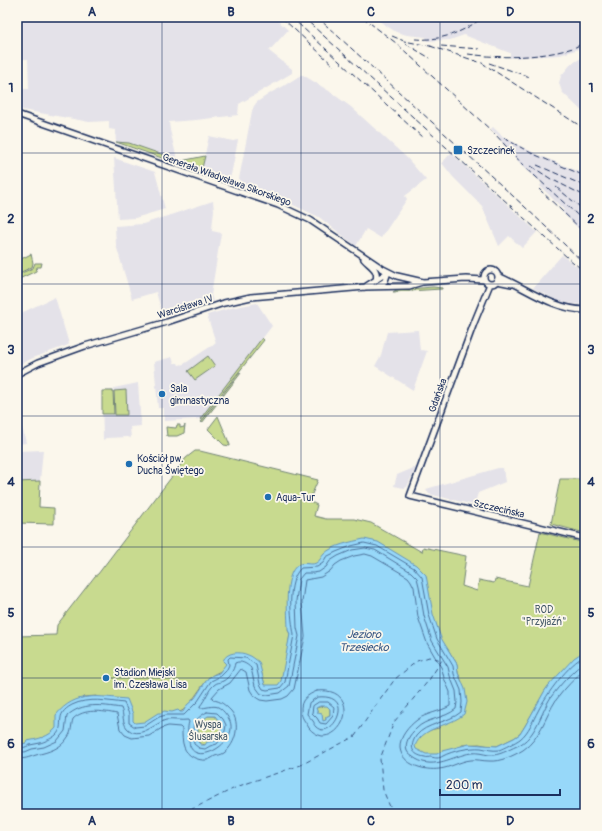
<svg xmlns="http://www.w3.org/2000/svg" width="602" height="831" font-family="Pangolin,sans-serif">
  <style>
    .built { fill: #e4e2e9 }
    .green { fill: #c8da8f; stroke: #728476 }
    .water { fill: #97d8f9; stroke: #6594bb; fill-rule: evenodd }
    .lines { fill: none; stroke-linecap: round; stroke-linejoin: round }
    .shore { stroke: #4d739c; stroke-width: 1 }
    .ferry { stroke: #3a5985; stroke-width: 1; stroke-dasharray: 5 4; stroke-linecap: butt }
    .minor-casing { stroke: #1b2f5e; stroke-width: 8 }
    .minor { stroke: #fbf7ec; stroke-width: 5 }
    .rail { stroke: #1b2f5e; stroke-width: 1; stroke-dasharray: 6 3; stroke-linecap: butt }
    .grid { fill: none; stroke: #1b2f5e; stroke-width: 1; stroke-opacity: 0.55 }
    .poi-dot { fill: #1f6fb2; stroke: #fbf7ec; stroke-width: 1.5 }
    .labels { text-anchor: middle; stroke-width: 3.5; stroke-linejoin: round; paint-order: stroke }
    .poi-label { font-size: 10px; fill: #1b2f5e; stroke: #fbf7ec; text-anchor: start }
    .street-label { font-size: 10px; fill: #1b2f5e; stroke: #fbf7ec }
    .park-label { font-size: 10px; fill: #465a6a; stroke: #fbf7ec }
    .water-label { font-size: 11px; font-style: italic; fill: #3a5985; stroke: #fbf7ec }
    .neatline { fill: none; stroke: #1b2f5e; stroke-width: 1.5 }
    .grid-label { font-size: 13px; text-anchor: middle; font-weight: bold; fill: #1b2f5e }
  </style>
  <rect width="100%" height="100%" fill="#fbf7ec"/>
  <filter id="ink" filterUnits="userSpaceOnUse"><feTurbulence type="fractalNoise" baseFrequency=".025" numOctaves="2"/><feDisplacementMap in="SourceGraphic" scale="8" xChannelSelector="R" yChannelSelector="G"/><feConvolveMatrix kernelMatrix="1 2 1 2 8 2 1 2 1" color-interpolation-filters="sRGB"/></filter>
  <g filter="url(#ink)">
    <path class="built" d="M 19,17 L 274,17 L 288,30 L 269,51 L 292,69 L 292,73 L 239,104 L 238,115 L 196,120 L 169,122 L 170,130 L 177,159 L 129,143 L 116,142 L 115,130 L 109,129 L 109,121 L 89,122 L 79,120 L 17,109 L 17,89 L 29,89 L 28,59 L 17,59 L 17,39 Z
      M 373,17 L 585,17 L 585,47 L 560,55 L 510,58 L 510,53 L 464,35 L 450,40 L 427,41 L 426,37 L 407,35 L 396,32 Z
      M 585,56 L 585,114 L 562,92 L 559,83 L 561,76 L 571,64 Z
      M 301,75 L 303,75 L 329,91 L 351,107 L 407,158 L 426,180 L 405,196 L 407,199 L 381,238 L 366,229 L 356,246 L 319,217 L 289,203 L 243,186 L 239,179 L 252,111 L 254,106 L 257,102 L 272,92 L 282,87 Z
      M 493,127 L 502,136 L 522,147 L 543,157 L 585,174 L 585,235 L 562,212 L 564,210 L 540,186 L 542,183 L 524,168 L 499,138 L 500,137 L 491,129 Z
      M 209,136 L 233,141 L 238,140 L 231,175 L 229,179 L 224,180 L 208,174 L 209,171 L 202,168 Z
      M 451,153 L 537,232 L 522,248 L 509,236 L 499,246 L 482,206 L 453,177 L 442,163 Z
      M 114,158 L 155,172 L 165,209 L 135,218 L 118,219 Z
      M 213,201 L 214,210 L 212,229 L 212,231 L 221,233 L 211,295 L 213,301 L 163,316 L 156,292 L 132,299 L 116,245 L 115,226 L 143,224 Z
      M 562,255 L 585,273 L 585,305 L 574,304 L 558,301 L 533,288 Z
      M 55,297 L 69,344 L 68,345 L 33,358 L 17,366 L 17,315 Z
      M 257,303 L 272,326 L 200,419 L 164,421 L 164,408 L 158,408 L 154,362 L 172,357 L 174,363 L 178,363 L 179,365 L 184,364 L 216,343 L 207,315 L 231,308 Z
      M 418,330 L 420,350 L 427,351 L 413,390 L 375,366 L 381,355 L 387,332 Z
      M 138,383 L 141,426 L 130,427 L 131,438 L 128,437 L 106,438 L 103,440 L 102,391 L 114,390 L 114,388 Z
      M 17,411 L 24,434 L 26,443 L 17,444 Z
      M 43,450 L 40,481 L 17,482 L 17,451 Z
      M 416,467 L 407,487 L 404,488 L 394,486 L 397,475 Z
      M 498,468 L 503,468 L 505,482 L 478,493 L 474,505 L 429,494 L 426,489 Z"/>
    <path class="green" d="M 116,142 L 129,143 L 181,161 L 205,156 L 202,168 L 209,171 L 208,174 Z
      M 31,254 L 33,263 L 32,267 L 17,274 L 17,261 Z
      M 35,263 L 42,263 L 41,267 L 37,267 L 36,271 L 17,280 L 17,275 L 33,268 Z
      M 433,287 L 442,288 L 442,289 L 393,292 L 396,290 Z
      M 262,338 L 264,340 L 201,420 L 200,419 Z
      M 208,356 L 215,366 L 195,380 L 188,371 Z
      M 240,372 L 241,373 L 202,423 L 201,422 Z
      M 126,390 L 127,415 L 115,415 L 114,391 Z
      M 102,391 L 113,391 L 114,414 L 102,414 Z
      M 218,416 L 230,445 L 230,446 L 224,445 L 208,429 Z
      M 177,425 L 180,425 L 180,428 L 184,427 L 185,425 L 184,433 L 177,436 L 167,436 L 166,427 L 176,428 Z
      M 195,451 L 200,451 L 318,480 L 309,501 L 317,505 L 314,516 L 326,519 L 354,519 L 371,523 L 422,552 L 423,547 L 466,556 L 462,586 L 477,591 L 479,580 L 494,583 L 495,579 L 528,586 L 540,532 L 585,543 L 585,662 L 546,689 L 525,726 L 520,734 L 514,738 L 497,746 L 490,746 L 479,744 L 462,745 L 459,751 L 424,758 L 399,737 L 439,728 L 462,682 L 458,673 L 457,664 L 447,648 L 288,630 L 290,634 L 281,695 L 265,685 L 261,671 L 223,669 C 219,673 217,672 213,675 C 209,677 206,681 204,684 C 198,691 188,709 180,712 L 152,737 L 97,696 L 83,697 L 51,734 L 41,739 L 22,744 L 17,740 L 17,636 L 56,635 L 57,625 L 95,576 L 98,574 L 186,458 Z
      M 560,479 L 585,479 L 585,533 L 551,524 Z
      M 40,481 L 39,507 L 54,508 L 54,524 L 17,523 L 17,482 Z
      M 327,705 L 330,709 L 330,715 L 326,717 L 326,720 L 323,721 L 316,711 L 316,708 Z
      M 207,716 L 215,716 L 222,725 C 220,736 210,751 198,742 C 201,727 191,728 207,716 Z"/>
    <path class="water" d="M 364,539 L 378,542 L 416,565 L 426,575 L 433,614 L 441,638 L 457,664 L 458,673 L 465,689 L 467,702 L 464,714 C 449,727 423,726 415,746 L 416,749 L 426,754 L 437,754 L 442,751 L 469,744 L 497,746 L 514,738 L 520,734 L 525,726 L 544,692 L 548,686 L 574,658 L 583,652 L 585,652 L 585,814 L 17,814 L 17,740 L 22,744 L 26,743 L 27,741 C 38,739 49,737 56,728 L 56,715 C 76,690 100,697 127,699 L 133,714 L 133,721 L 135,723 L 144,722 L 158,713 L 161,713 L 164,711 L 172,712 L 178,710 L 180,712 L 183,712 L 187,705 L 195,698 L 208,678 L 213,675 L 219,673 L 226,664 L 223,661 C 226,652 240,651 248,655 C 252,656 256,660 259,662 L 265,685 L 278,685 L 281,681 L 290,634 L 288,630 C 288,615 283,574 298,565 C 304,561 310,566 316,563 C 320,561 321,557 324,554 C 333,545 351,542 364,539 ZM 327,706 L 330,709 L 330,715 L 326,717 L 326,720 L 323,721 L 322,714 L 318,713 L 316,708 L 320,706 ZM 208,716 L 215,716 L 222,725 L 221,730 L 215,741 L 207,742 L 205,745 L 201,745 L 198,742 C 200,727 191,728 208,716 Z"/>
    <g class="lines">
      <path class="shore" d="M 317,691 C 359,686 348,737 322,736 C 317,735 312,732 309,728 C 306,722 301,718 301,711 C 300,700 307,695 317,691 Z
        M 318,697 C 358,693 332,742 316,727 C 312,723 316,725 313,721 C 311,718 309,717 307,714 L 309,703 Z
        M 319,702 L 328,702 L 334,707 L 333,716 L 326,724 L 320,723 L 317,718 L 312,713 L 313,706 Z
        M 207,712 L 217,713 L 223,719 L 226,725 L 225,731 L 220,740 L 217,744 L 210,746 L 205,749 L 199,748 L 194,744 C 192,727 191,721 207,712 Z
        M 17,744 C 22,750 25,747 30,745 C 33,744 37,744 40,743 C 44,742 53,738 56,735 C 66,725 53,715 72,705 C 88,697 107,701 124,703 L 129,714 L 129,723 L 135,727 L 145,726 L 159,717 L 166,715 L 184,715 L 198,701 L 211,681 L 221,676 L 226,671 L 229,665 L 228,659 L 230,657 L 246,658 L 256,665 L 260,684 L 263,689 L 267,690 L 280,688 L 285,682 L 294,635 C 291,617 286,582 301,568 L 317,567 L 323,563 L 326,557 L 336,552 L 351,546 L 364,543 L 377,546 L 414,568 L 422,577 L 429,615 L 437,639 L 453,666 L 454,674 L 461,690 L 462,702 L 461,712 C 448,723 426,723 416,736 C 409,747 412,755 425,757 C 427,758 429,757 431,757 C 436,758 438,759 443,756 C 452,751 470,747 481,748 C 487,749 492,751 499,750 C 504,748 516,742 520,739 C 529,732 533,720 538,711 C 546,695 569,663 585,656
        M 17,751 L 25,752 L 32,749 L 44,747 L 57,741 L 65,731 L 67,716 C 82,702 102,705 121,708 C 124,715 122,722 127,728 C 139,741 155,723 166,720 C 173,719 180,721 188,720 L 189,722 C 187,728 188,734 189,740 C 190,771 242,743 229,719 C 227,715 222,709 218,707 C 213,705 206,708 200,708 L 200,706 C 206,699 208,690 214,685 C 217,682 220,683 223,681 C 229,678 234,670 235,663 C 241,660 247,664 251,668 L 255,686 L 261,694 L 267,695 L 280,693 L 289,686 L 299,636 L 297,628 L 296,601 L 299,579 L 304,573 L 313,573 L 319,572 L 326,567 L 330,561 L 338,556 L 352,550 L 365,548 L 375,550 L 411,572 L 417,578 L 419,586 L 424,616 L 432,641 L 448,667 L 450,676 L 456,691 L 457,702 L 456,709 C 444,719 426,718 416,729 C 410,734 404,743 407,751 C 409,755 412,756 416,759 C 435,770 452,756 471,753 C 477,752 483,754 489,755 C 499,756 508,750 517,746 C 536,738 541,712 551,697 C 559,686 574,669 585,662
        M 17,758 C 24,760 29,757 36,755 C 48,752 61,749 68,737 C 72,732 71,725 73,719 C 84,708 102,711 117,714 L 120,729 L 125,735 L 132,738 L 149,736 L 162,728 L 168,726 L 180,727 L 182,729 C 182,735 182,742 184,747 C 187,756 198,761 207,760 C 210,759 212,758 215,756 C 218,755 221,755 224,753 C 236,744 241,723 231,711 C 225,705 221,701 213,700 L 212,697 L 219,689 L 230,683 L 241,669 L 246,672 L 250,690 L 254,696 L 260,700 L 267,701 L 282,699 L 288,696 L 294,689 L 305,637 L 302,602 L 305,580 L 321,577 L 330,571 L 335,565 L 341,561 L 354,556 L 365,554 L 372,556 L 408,577 L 411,581 L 414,587 L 418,617 L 427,643 L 442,669 L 444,678 L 450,692 L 450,706 C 440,712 426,713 417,720 C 409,726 399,737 400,748 C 402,765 425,771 439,769 C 450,768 460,761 471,760 C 477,759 482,761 489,761 C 500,762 513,756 523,750 C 540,739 545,717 556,700 C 564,689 575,678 585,669"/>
      <path class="ferry" d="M 182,814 L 239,786 L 301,765 L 355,736 L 377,704 L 395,679 L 417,661 L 429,657 L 442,660 L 429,680 L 394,722 L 380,759 L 383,790 L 393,814"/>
      <defs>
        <path id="minor" d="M 17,114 L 278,205 L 310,220 L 383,269 L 397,276 L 423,282 L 466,279 L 484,280
          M 364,259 C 370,266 379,269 376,280
          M484 277a7 7 0 1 1 14 0a7 7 0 1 1-14 0Z
          M 498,276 C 528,289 552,309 585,310
          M 497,281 L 512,284
          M 490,284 L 474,323 L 410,496 L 585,538
          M 377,286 L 385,281 L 388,272
          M 365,287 L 388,272
          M 17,374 L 38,363 L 85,346 L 167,322 L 224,303 L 251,297 L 365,287 L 409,286 L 422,282"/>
      </defs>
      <use href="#minor" class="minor-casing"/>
      <use href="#minor" class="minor"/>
      <path class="rail" d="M 281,17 L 334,66
        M 291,17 L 423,138
        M 303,17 L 568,258 L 585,272
        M 317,17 L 525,207 L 585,264
        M 362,17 L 396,43 L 495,134 L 523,165 L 585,222
        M 392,36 L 404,41 L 435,47
        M 415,39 C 440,41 463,33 483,17
        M 406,44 L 430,58
        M 430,46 L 482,63 L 585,129
        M 441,46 L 479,49
        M 468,54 C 501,59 555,58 585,43
        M 489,63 L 530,77
        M 504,138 L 531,153 L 585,176
        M 537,165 L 585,186
        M 531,166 L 551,179 L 585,196
        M 556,187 L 585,211
        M 539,189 L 585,233"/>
    </g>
  </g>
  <path class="grid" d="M 162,17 L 162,814M 301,17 L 301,814M 440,17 L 440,814M 17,153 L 585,153M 17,284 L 585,284M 17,416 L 585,416M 17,547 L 585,547M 17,678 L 585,678"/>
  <g class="poi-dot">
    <rect x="453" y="145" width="10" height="10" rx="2"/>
    <circle cx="162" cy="394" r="4"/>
    <circle cx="129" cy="464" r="4"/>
    <circle cx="268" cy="497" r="4"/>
    <circle cx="106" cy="678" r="4"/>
  </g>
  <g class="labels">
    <g class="poi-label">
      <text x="467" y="154">Szczecinek</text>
      <text x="170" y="392">Sala<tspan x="170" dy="12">gimnastyczna</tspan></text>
      <text x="137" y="462">Kościół pw.<tspan x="137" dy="12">Ducha Świętego</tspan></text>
      <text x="276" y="501">Aqua-Tur</text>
      <text x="114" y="676">Stadion Miejski<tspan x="114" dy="12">im. Czesława Lisa</tspan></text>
    </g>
    <g class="street-label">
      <text transform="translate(227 179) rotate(20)" y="4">Generała Władysława Sikorskiego</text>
      <text transform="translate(185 306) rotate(-18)" y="4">Warcisława IV</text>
      <text transform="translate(437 395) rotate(-70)" y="4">Gdańska</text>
      <text transform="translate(499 508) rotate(13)" y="4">Szczecińska</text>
    </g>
    <g class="park-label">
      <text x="544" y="613">ROD<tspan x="544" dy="12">"Przyjaźń"</tspan></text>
      <text x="208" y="728">Wyspa<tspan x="208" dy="12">Ślusarska</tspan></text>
    </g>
    <g class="water-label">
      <text x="364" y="638">Jezioro<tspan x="364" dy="13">Trzesiecko</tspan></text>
    </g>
  </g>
  <rect width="602" height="831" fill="none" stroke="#fbf7ec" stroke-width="44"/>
  <path d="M440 789v6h120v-6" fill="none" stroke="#1b2f5e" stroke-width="2"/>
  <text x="446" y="789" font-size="12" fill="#1b2f5e" stroke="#fbf7ec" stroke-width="3" paint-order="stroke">200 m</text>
  <rect x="22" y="22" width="558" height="787" class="neatline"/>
  <g class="grid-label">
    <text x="92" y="16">A</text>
    <text x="231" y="16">B</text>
    <text x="371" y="16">C</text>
    <text x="510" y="16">D</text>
    <text x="11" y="92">1</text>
    <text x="591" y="92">1</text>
    <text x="11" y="223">2</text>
    <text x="591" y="223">2</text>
    <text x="11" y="354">3</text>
    <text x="591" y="354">3</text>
    <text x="11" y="486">4</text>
    <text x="591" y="486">4</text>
    <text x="11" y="617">5</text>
    <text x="591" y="617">5</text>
    <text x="11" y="748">6</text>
    <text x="591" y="748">6</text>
    <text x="92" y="825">A</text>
    <text x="231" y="825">B</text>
    <text x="371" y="825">C</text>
    <text x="510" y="825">D</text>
  </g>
</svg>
